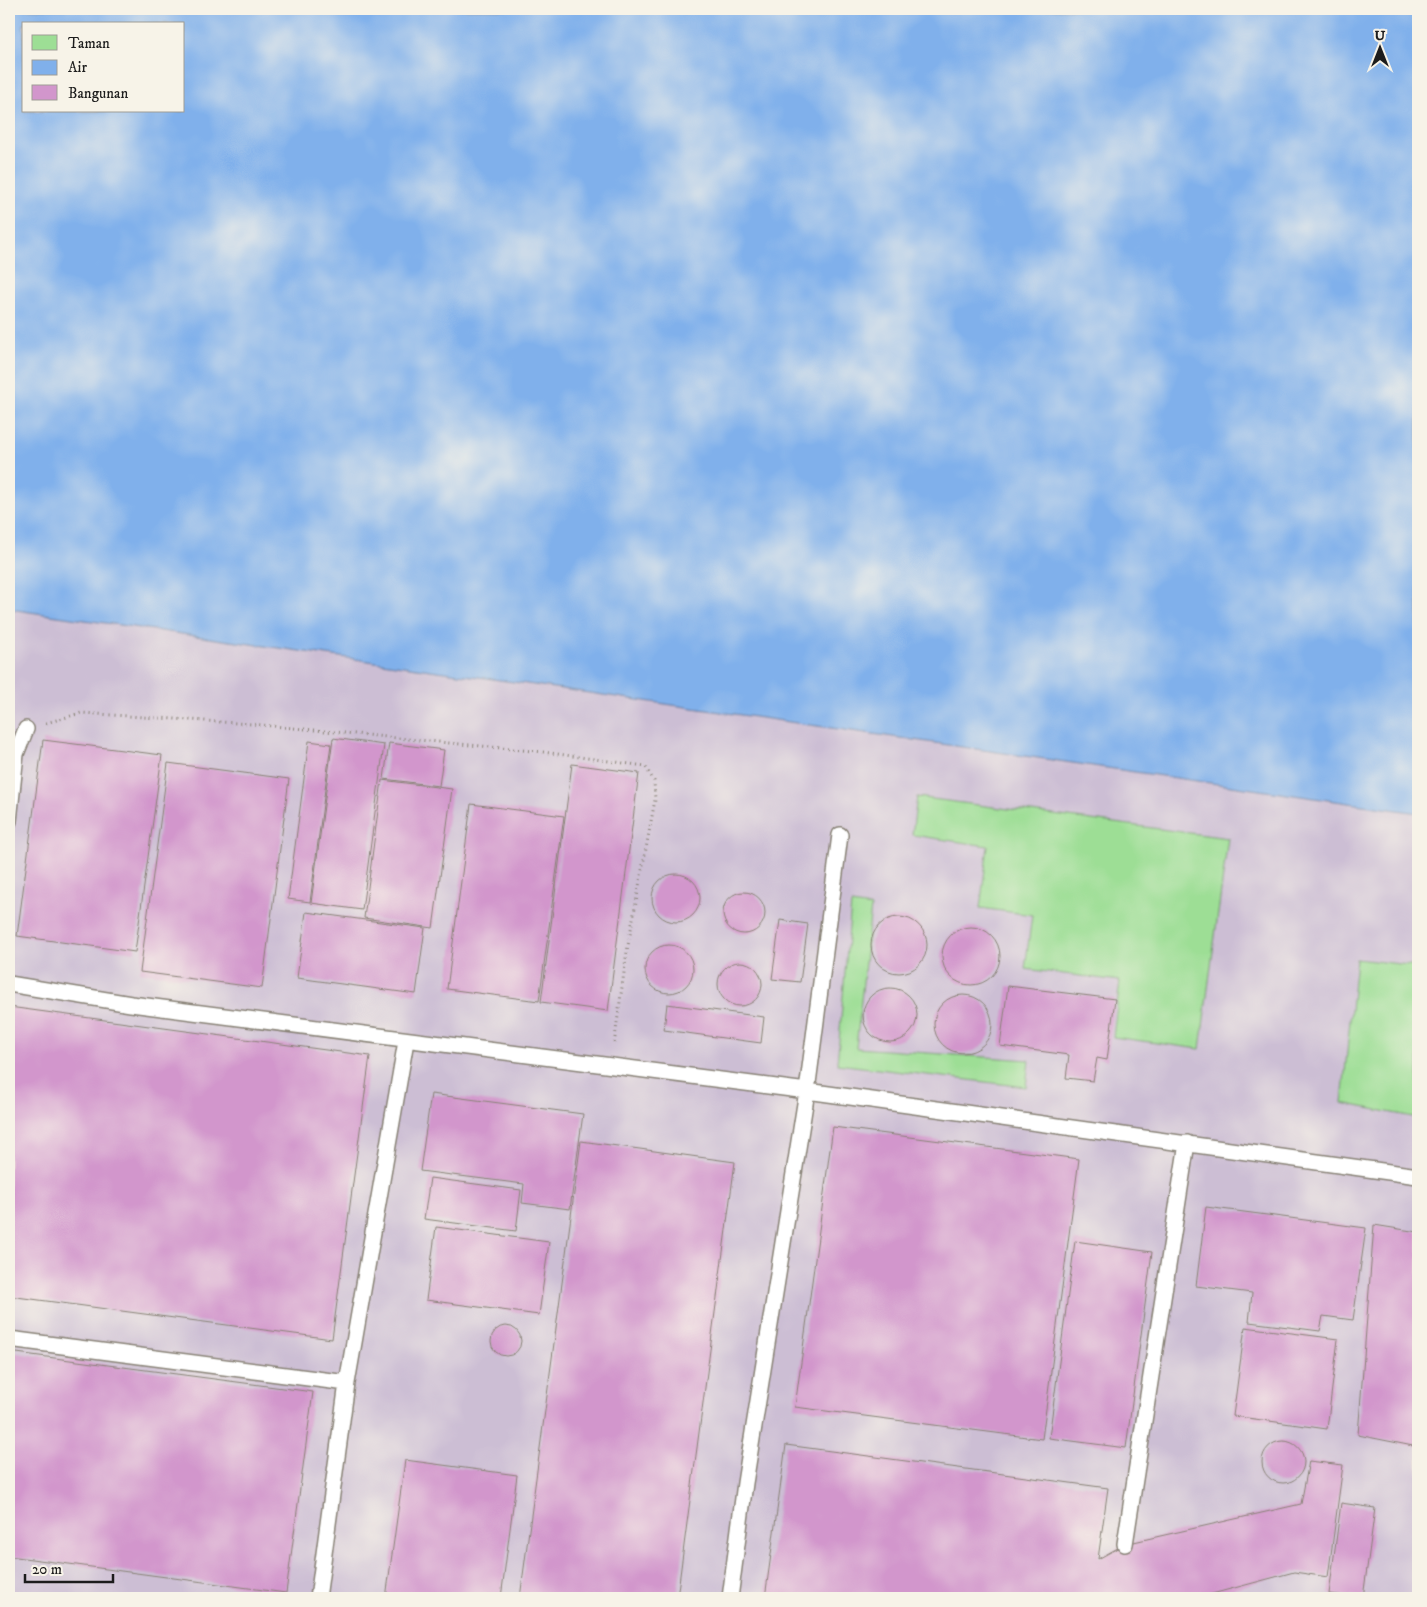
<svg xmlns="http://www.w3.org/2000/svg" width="1427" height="1607" font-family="'IM FELL DW Pica',serif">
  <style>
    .industrial { fill: #ccbed4 }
    .green { fill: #9dde95; stroke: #5c7d58 }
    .water { fill: #80b0eb; stroke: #4e6684; fill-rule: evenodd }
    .building { fill: #d296cc }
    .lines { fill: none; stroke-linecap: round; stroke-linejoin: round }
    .service-casing { stroke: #888276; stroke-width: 18 }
    .path { stroke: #888276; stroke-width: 3; stroke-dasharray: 1 4; stroke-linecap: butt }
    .service { stroke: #fff; stroke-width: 15 }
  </style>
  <rect width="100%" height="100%" fill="#f7f3e8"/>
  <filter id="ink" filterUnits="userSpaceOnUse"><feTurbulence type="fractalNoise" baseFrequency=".02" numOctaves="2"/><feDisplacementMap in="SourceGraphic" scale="10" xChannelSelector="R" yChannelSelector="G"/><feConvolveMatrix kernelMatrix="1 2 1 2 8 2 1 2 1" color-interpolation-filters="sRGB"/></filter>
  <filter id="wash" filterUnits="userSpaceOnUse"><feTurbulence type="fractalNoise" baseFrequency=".0096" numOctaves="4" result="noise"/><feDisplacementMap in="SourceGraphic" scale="20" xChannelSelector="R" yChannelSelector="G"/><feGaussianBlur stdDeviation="1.12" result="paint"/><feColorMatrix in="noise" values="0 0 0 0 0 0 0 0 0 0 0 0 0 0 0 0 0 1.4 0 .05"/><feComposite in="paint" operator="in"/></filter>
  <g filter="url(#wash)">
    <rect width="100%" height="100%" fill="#f5e7d1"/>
    <path class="industrial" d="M 9,609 L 1418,813 L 1418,1598 L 9,1598 Z"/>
    <path class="green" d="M 917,797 L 1228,838 L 1200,1049 L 1113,1037 L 1120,981 L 1025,969 L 1032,915 L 980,908 L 988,846 L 912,835 Z
      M 851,904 L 871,907 L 856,1048 L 1029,1060 L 1026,1087 L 837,1064 Z
      M 1356,959 L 1418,966 L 1418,1118 L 1342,1103 Z"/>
    <path class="water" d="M 9,9 L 1418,9 L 1418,813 L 9,609 ZM 24,24 L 184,24 L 184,111 L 24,111 Z"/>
    <g id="blocks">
      <path class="building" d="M 333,738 L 384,745 L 362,910 L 311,903 Z
        M 43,740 L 162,755 L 135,952 L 17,936 Z
        M 309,741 L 331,744 L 310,902 L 288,899 Z
        M 389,743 L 444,750 L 439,786 L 384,779 Z
        M 168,763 L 289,779 L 262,988 L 140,972 Z
        M 572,764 L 639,773 L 608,1011 L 541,1002 Z
        M 382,780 L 452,789 L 433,928 L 364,918 Z
        M 471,804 L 564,816 L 539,1001 L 447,989 Z
        M652 898a24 24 0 1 1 48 0a24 24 0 1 1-48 0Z
        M723 913a21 21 0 1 1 42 0a21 21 0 1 1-42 0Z
        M 306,912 L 425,928 L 416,994 L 297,978 Z
        M871 945a28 28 0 1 1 56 0a28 28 0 1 1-56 0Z
        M 780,920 L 808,924 L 800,982 L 772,979 Z
        M942 956a29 29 0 1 1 58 0a29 29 0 1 1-58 0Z
        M645 969a24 24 0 1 1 48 0a24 24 0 1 1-48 0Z
        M718 984a22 22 0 1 1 44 0a22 22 0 1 1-44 0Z
        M 1008,986 L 1115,999 L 1107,1060 L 1097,1058 L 1093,1081 L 1066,1078 L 1069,1055 L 1000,1046 Z
        M863 1015a27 27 0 1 1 54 0a27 27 0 1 1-54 0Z
        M934 1024a29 29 0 1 1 58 0a29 29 0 1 1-58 0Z
        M 667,1004 L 764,1017 L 761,1043 L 664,1030 Z
        M 9,1007 L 370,1056 L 332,1339 L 9,1296 Z
        M 431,1094 L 583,1114 L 570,1209 L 522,1203 L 524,1184 L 420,1171 Z
        M 833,1127 L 1079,1159 L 1042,1439 L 795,1407 Z
        M 581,1141 L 735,1162 L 677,1598 L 520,1598 Z
        M 430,1178 L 521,1190 L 516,1231 L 424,1219 Z
        M 1206,1207 L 1366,1228 L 1353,1320 L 1323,1316 L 1320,1331 L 1249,1322 L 1252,1293 L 1196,1286 Z
        M 1374,1225 L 1418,1232 L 1418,1447 L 1358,1435 Z
        M 436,1227 L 549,1242 L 539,1315 L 426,1300 Z
        M 1075,1241 L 1152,1252 L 1126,1448 L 1049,1438 Z
        M491 1341a15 15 0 1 1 30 0a15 15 0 1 1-30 0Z
        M 1245,1327 L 1338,1339 L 1327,1429 L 1233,1416 Z
        M 9,1352 L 313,1392 L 286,1593 L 9,1556 Z
        M1262 1462a21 21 0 1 1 42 0a21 21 0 1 1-42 0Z
        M 786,1445 L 1108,1488 L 1098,1559 L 1125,1544 L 1301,1504 L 1309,1461 L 1343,1465 L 1328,1577 L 1294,1572 L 1197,1598 L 765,1598 Z
        M 405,1460 L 517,1475 L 501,1598 L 386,1598 Z
        M 1341,1503 L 1375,1508 L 1363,1598 L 1329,1594 Z"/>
    </g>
  </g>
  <g filter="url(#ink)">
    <use href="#blocks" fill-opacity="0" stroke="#888276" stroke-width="1"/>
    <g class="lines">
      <defs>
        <path id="service" d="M 9,821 L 16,754 L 26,729
          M 9,984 L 131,1004 L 807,1091 L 1418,1176
          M 9,1339 L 347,1383
          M 1125,1544 L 1187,1143
          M 318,1598 L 347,1383 L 406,1041
          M 730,1598 L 745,1483 L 807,1091 L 840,835"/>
      </defs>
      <use href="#service" class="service-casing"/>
      <path class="path" d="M 46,723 L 81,713 L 252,724 L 543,752 L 645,766 L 654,781 L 655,800 L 627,951 L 614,1045"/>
      <use href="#service" class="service"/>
    </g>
  </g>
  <rect width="1427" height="1607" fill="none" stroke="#f7f3e8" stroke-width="30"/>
  <rect x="22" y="22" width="162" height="90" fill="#f7f3e8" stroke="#9f9d96"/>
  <rect x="32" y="35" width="25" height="15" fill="#9dde95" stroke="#9f9d96"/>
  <text x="68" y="48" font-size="15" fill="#1c1c1c">Taman</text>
  <rect x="32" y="60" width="25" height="15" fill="#80b0eb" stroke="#9f9d96"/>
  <text x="68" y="72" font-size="15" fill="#1c1c1c">Air</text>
  <rect x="32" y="85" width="25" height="15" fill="#d296cc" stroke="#9f9d96"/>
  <text x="68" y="98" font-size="15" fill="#1c1c1c">Bangunan</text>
  <g transform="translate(1380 48)" stroke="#f7f3e8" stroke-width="4" paint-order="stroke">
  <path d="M0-4L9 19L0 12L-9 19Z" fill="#1c1c1c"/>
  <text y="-8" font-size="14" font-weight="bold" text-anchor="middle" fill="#1c1c1c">U</text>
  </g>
  <path d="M25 1574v8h88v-8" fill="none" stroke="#1c1c1c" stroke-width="2.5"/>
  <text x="32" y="1574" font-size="15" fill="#1c1c1c" stroke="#f7f3e8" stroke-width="4" paint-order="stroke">20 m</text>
</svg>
